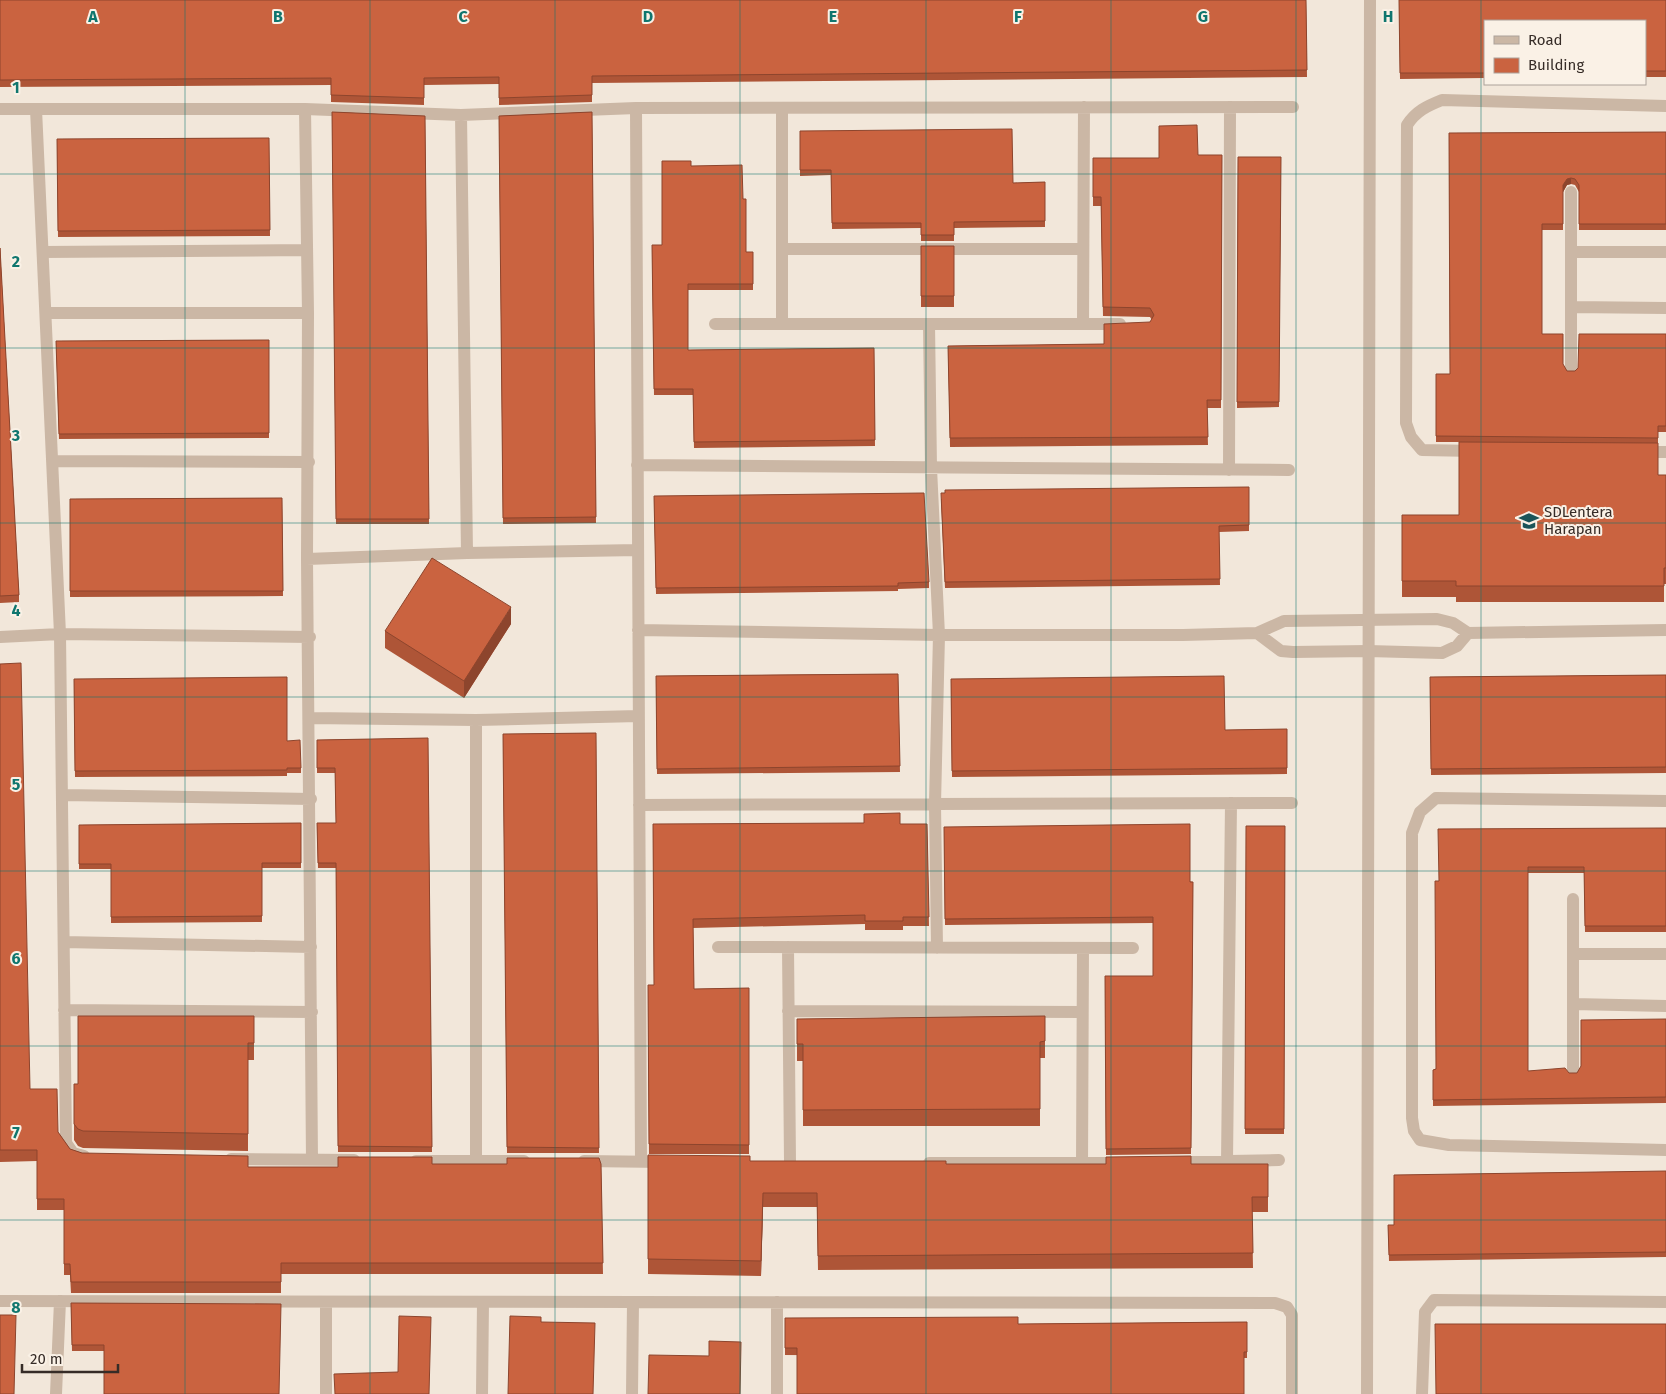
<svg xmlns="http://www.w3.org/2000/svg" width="1666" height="1394" font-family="'Fira Sans',sans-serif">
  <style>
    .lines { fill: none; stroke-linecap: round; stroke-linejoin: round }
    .minor { stroke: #cbb7a5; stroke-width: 12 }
    .tertiary { stroke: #cbb7a5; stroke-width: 12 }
    .wall { fill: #ae5537 }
    .shaded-wall { fill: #8d452d }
    .building { fill: #ca6340; stroke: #8d452d }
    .grid { fill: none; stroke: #0f766e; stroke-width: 1; stroke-opacity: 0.55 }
    .labels { text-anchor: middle; stroke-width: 4; stroke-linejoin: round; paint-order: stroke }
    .poi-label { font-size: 15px; fill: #362c27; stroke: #faf1e6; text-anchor: start }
    .grid-label { font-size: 16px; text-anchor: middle; font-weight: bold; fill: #0f766e; stroke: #faf1e6; stroke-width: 4; stroke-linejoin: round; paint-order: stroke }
  </style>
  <rect width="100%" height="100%" fill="#f2e7da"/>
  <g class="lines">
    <path class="minor" d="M 636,108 L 641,1162
      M 782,108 L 782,324
      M 0,109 L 305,109 L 461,115 L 636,108 L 1293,107
      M 36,109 L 60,634 L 66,1143 L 73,1153 L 84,1156
      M 305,109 L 308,313 L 307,559 L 312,1160
      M 461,115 L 467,553
      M 1571,192 L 1571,370
      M 782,249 L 1083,249
      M 43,252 L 307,250
      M 1571,252 L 1666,252
      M 1571,307 L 1666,308
      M 46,313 L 308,313
      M 715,324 L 1120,324
      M 929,324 L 931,468 L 939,635 L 935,804 L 937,948
      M 1083,324 L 1084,107
      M 1476,451 L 1422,450 L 1411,437 L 1406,423 L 1407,125 C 1416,111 1427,106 1442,100 L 1666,106
      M 1641,452 L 1666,452
      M 53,461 L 309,462
      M 637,465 L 1289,470
      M 1229,470 L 1230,107
      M 307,559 L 467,553 L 638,550
      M 638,630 L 939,635 L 1183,635 L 1257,633 L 1284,621 L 1437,619 L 1453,623 L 1468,633 L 1666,630
      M 1257,633 L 1281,651 L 1293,652 L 1368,651 L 1442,653 L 1457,646 L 1468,633
      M 0,637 L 60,634 L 310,637
      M 310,718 L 476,720 L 638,716
      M 476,720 L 476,1161
      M 63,795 L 311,799
      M 1666,801 L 1436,798 L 1420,812 L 1412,833 L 1412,1118 L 1414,1131 L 1420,1140 L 1449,1145 L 1666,1150
      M 639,805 L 1292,803
      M 1573,899 L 1573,1072
      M 64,942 L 311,947
      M 718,947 L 1133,948
      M 788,947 L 790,1162
      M 1573,954 L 1666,954
      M 1573,1004 L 1666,1006
      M 64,1010 L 312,1012
      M 788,1011 L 1082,1012
      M 231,1159 L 354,1160
      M 416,1161 L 524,1161
      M 584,1161 L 664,1162
      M 1174,1162 L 1279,1160
      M 1227,1162 L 1231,803
      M 929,1163 L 1124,1163
      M 1082,1164 L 1083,948
      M 0,1301 L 1275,1303 L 1287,1307 L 1292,1315 L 1292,1394
      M 326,1302 L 326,1394
      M 777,1302 L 777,1394
      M 56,1394 L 60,1301
      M 482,1394 L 483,1302
      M 632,1394 L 633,1302
      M 1422,1394 L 1425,1312 L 1434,1300 L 1666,1302"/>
    <path class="tertiary" d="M 1367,1394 L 1370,0"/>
  </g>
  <path class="wall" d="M 0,0 L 1306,0 L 1307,77 L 592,83 L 592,102 L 499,105 L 499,84 L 424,85 L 424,105 L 331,102 L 331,85 L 0,87 Z
    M 1399,0 L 1666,0 L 1666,77 L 1645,77 L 1645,21 L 1485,21 L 1485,78 L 1400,79 Z
    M 332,112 L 425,116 L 429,524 L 336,524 Z
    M 592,112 L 596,523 L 503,524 L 499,116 Z
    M 800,131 L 1013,183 L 1045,182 L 1045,227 L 954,228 L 954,241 L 921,241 L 921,228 L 832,229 L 831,175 L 800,176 Z
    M 1666,132 L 1666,230 L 1579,230 L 1579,192 L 1575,185 L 1571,184 L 1567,185 L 1563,192 L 1563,230 L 1542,230 L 1542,334 L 1567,371 L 1575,371 L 1666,334 L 1666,432 L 1658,432 L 1658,475 L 1666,475 L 1666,584 L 1664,584 L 1664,602 L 1456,602 L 1456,597 L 1402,597 L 1402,515 L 1459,515 L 1459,442 L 1436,442 L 1436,374 L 1450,374 L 1449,133 Z
    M 269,138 L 270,236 L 58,237 L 57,139 Z
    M 1198,155 L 1222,155 L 1221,408 L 1207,408 L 1208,445 L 950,447 L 948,346 L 1104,344 L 1150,322 L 1152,320 L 1150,317 L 1103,316 L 1101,206 L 1093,206 L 1093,158 L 1159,158 Z
    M 1238,157 L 1281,157 L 1279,407 L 1237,408 Z
    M 691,166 L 743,199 L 746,252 L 753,252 L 753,290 L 688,290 L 688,350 L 874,348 L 875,446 L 694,448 L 693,395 L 654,395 L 652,245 L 662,245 Z
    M 921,246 L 954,246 L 954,307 L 921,307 Z
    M 0,248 L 19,595 L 19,602 L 0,603 Z
    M 269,340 L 269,438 L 59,439 L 56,341 Z
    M 1249,487 L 1249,531 L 1219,532 L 1220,585 L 945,588 L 941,499 Z
    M 654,496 L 929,582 L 929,588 L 898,589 L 898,591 L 656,594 Z
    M 282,498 L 283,596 L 70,597 L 70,499 Z
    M 511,624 L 464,698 L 385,648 L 385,631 Z
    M 0,664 L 30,1089 L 58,1132 L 70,1149 L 82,1153 L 248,1167 L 338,1167 L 432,1164 L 601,1164 L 603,1274 L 281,1274 L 281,1293 L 71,1293 L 70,1275 L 64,1275 L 64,1210 L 37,1210 L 37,1161 L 0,1162 Z
    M 898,674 L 900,772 L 657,774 L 656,676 Z
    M 1666,675 L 1666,773 L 1431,775 L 1430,677 Z
    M 74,679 L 287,741 L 301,768 L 301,773 L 287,773 L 287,776 L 75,777 Z
    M 951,679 L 1225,730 L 1287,729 L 1287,774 L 952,777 Z
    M 596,733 L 599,1153 L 507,1153 L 503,734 Z
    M 428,738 L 432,1152 L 338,1152 L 336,868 L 318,868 L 317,823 L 336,823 L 335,773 L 317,773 L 317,740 Z
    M 301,823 L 301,868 L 262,868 L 262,922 L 111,923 L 111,869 L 79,869 L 79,825 Z
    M 653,824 L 927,824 L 929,926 L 903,926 L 903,930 L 865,930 L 865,924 L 693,928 L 694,989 L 749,988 L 749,1154 L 649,1154 L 648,985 L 654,985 Z
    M 1246,826 L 1285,826 L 1284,1134 L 1245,1134 Z
    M 944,827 L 1193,882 L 1191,1154 L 1106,1155 L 1105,976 L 1153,976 L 1153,923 L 945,925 Z
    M 1666,828 L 1666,932 L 1585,932 L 1584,873 L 1528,873 L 1528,1071 L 1569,1073 L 1577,1073 L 1666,1019 L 1666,1103 L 1433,1106 L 1433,1070 L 1436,1069 L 1439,881 Z
    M 254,1016 L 254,1060 L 248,1060 L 248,1151 L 83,1148 L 78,1146 L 74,1140 L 74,1100 L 78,1084 Z
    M 1045,1016 L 1045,1058 L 1040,1058 L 1040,1126 L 803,1126 L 803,1061 L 797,1061 L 797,1019 Z
    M 648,1155 L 750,1161 L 946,1164 L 1268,1164 L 1268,1212 L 1252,1212 L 1253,1268 L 818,1270 L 817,1207 L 763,1207 L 761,1276 L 648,1274 Z
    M 1666,1171 L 1666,1257 L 1389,1261 L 1388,1225 L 1394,1225 Z
    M 71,1303 L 281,1304 L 104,1351 L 72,1351 Z
    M 785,1318 L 1018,1324 L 1247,1322 L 1247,1358 L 785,1355 Z"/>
  <path class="shaded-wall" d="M 1571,178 L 1571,184 L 1567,185 L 1563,192 L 1563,185 L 1567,179 Z
    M 511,607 L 511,624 L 464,698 L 464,681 Z
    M 763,1193 L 763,1207 L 761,1276 L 761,1261 Z"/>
  <path class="building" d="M 0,0 L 1306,0 L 1307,70 L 592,76 L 592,95 L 499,98 L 499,77 L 424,78 L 424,98 L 331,95 L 331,78 L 0,80 Z
    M 1399,0 L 1666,0 L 1666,71 L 1645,71 L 1645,21 L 1485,21 L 1485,73 L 1400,73 Z
    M 332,112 L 425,116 L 429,519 L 336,519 Z
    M 592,112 L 596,517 L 503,518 L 499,116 Z
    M 1197,125 L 1198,155 L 1222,155 L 1221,400 L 1207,400 L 1208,437 L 950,438 L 948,346 L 1104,344 L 1104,324 L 1150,322 L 1154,315 L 1150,308 L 1103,307 L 1101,197 L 1093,197 L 1093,158 L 1159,158 L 1159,126 Z
    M 1012,129 L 1013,183 L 1045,182 L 1045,221 L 954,222 L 954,235 L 921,235 L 921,223 L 832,223 L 831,170 L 800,170 L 800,131 Z
    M 1666,132 L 1666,224 L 1579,224 L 1579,185 L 1575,179 L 1571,178 L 1567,179 L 1563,185 L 1563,224 L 1542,224 L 1542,334 L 1563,334 L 1563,364 L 1567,371 L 1575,371 L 1578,368 L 1579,334 L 1666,334 L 1666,426 L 1658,426 L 1658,438 L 1436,436 L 1436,374 L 1450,374 L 1449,133 Z
    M 269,138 L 270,230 L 58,231 L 57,139 Z
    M 1238,157 L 1281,157 L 1279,402 L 1237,402 Z
    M 662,161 L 691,161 L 691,166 L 742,165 L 743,199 L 746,199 L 746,252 L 753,252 L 753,284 L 688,284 L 688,350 L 874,348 L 875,440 L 694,442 L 693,389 L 654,389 L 652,245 L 662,245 Z
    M 921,246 L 954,246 L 954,296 L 921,296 Z
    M 0,248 L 19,595 L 0,596 Z
    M 269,340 L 269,433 L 59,434 L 56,341 Z
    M 1459,442 L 1658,443 L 1658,475 L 1666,475 L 1666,568 L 1664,568 L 1664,586 L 1456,586 L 1456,581 L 1402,581 L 1402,515 L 1459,515 Z
    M 1249,487 L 1249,525 L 1219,526 L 1220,579 L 945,582 L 941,493 L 945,493 L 945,490 Z
    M 924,493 L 929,582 L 898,583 L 898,586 L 656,588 L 654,496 Z
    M 282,498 L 283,591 L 70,591 L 70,499 Z
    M 432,558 L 511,607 L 464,681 L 385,631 Z
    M 21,663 L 30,1089 L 57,1089 L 58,1132 L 70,1149 L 82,1153 L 248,1156 L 248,1167 L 338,1167 L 338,1157 L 432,1157 L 432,1164 L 507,1164 L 507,1158 L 599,1158 L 601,1164 L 603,1263 L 281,1263 L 281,1282 L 71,1282 L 70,1264 L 64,1264 L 64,1199 L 37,1199 L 37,1150 L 0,1150 L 0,664 Z
    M 898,674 L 900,766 L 657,769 L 656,676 Z
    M 1666,675 L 1666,767 L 1431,769 L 1430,677 Z
    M 1224,676 L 1225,730 L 1287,729 L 1287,768 L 952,771 L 951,679 Z
    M 287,677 L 287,741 L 300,740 L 301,768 L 287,768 L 287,770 L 75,771 L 74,679 Z
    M 596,733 L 599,1148 L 507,1147 L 503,734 Z
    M 428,738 L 432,1147 L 338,1146 L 336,863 L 318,863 L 317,823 L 336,823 L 335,768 L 317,768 L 317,740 Z
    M 900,813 L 900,824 L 927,824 L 929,917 L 903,917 L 903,921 L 865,921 L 865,915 L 693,919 L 694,989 L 749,988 L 749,1145 L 649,1144 L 648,985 L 654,985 L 653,824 L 864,823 L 864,814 Z
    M 301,823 L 301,863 L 262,863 L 262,916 L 111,917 L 111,864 L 79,864 L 79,825 Z
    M 1190,824 L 1190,882 L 1193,882 L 1191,1148 L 1106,1149 L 1105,976 L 1153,976 L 1153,917 L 945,919 L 944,827 Z
    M 1246,826 L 1285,826 L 1284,1129 L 1245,1129 Z
    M 1666,828 L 1666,926 L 1585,926 L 1584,867 L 1528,867 L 1528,1071 L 1565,1068 L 1569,1073 L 1577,1073 L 1581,1066 L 1581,1020 L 1666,1019 L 1666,1097 L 1433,1100 L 1433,1070 L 1436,1069 L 1435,881 L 1439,881 L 1438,829 Z
    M 78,1016 L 254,1016 L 254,1043 L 248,1043 L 248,1134 L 83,1131 L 78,1129 L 74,1124 L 74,1084 L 78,1084 Z
    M 1045,1016 L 1045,1041 L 1040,1042 L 1040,1109 L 803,1110 L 803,1044 L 797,1044 L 797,1019 Z
    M 648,1155 L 750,1156 L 750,1161 L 946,1161 L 946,1164 L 1106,1164 L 1106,1157 L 1191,1156 L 1191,1164 L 1268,1164 L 1268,1197 L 1252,1197 L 1253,1253 L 818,1256 L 817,1193 L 763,1193 L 761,1261 L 648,1259 Z
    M 1666,1171 L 1666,1252 L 1389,1255 L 1388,1225 L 1394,1225 L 1394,1175 Z
    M 71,1303 L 281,1304 L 279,1394 L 104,1394 L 104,1345 L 72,1345 Z
    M 0,1315 L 16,1315 L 14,1394 L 0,1394 Z
    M 399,1316 L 431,1317 L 429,1394 L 335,1394 L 334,1374 L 398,1372 Z
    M 510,1316 L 541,1317 L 541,1322 L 595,1323 L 593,1394 L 508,1394 Z
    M 1018,1317 L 1018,1324 L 1247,1322 L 1247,1352 L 1244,1352 L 1244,1394 L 797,1394 L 797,1348 L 785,1348 L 785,1318 Z
    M 1435,1324 L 1666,1324 L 1666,1394 L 1436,1394 Z
    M 709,1341 L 741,1342 L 740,1394 L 648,1394 L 649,1355 L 709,1356 Z"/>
  <path class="grid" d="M 185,0 L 185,1394M 370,0 L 370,1394M 555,0 L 555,1394M 740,0 L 740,1394M 926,0 L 926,1394M 1111,0 L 1111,1394M 1296,0 L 1296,1394M 1481,0 L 1481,1394M 0,174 L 1666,174M 0,348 L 1666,348M 0,523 L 1666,523M 0,697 L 1666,697M 0,871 L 1666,871M 0,1046 L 1666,1046M 0,1220 L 1666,1220"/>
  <defs>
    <symbol id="school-bare" viewBox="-9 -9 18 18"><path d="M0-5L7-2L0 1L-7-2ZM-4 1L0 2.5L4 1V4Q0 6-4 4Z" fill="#1b5459" stroke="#faf1e6" stroke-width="2.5" paint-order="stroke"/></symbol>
  </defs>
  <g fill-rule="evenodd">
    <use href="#school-bare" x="1515" y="507" width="28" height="28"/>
  </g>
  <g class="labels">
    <g class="poi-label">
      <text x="1544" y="517">SDLentera<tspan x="1544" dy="17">Harapan</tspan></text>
    </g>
  </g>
  <g class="grid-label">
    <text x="93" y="22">A</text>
    <text x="278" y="22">B</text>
    <text x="463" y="22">C</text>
    <text x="648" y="22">D</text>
    <text x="833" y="22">E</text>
    <text x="1018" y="22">F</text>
    <text x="1203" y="22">G</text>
    <text x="1388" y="22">H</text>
    <text x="16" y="93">1</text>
    <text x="16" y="267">2</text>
    <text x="16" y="441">3</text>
    <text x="16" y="616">4</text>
    <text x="16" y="790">5</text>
    <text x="16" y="964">6</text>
    <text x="16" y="1138">7</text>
    <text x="16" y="1313">8</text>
  </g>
  <rect x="1484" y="20" width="162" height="65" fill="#faf1e6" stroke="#aca29a"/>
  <rect x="1494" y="36" width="25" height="8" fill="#cbb7a5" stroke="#aca29a"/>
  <text x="1528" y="45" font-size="15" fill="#362c27">Road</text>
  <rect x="1494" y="58" width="25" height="15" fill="#ca6340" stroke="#aca29a"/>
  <text x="1528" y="70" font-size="15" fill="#362c27">Building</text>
  <path d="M22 1364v8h96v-8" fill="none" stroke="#362c27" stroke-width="2.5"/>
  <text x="30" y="1364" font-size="15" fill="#362c27" stroke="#faf1e6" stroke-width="4" paint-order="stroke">20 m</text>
</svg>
